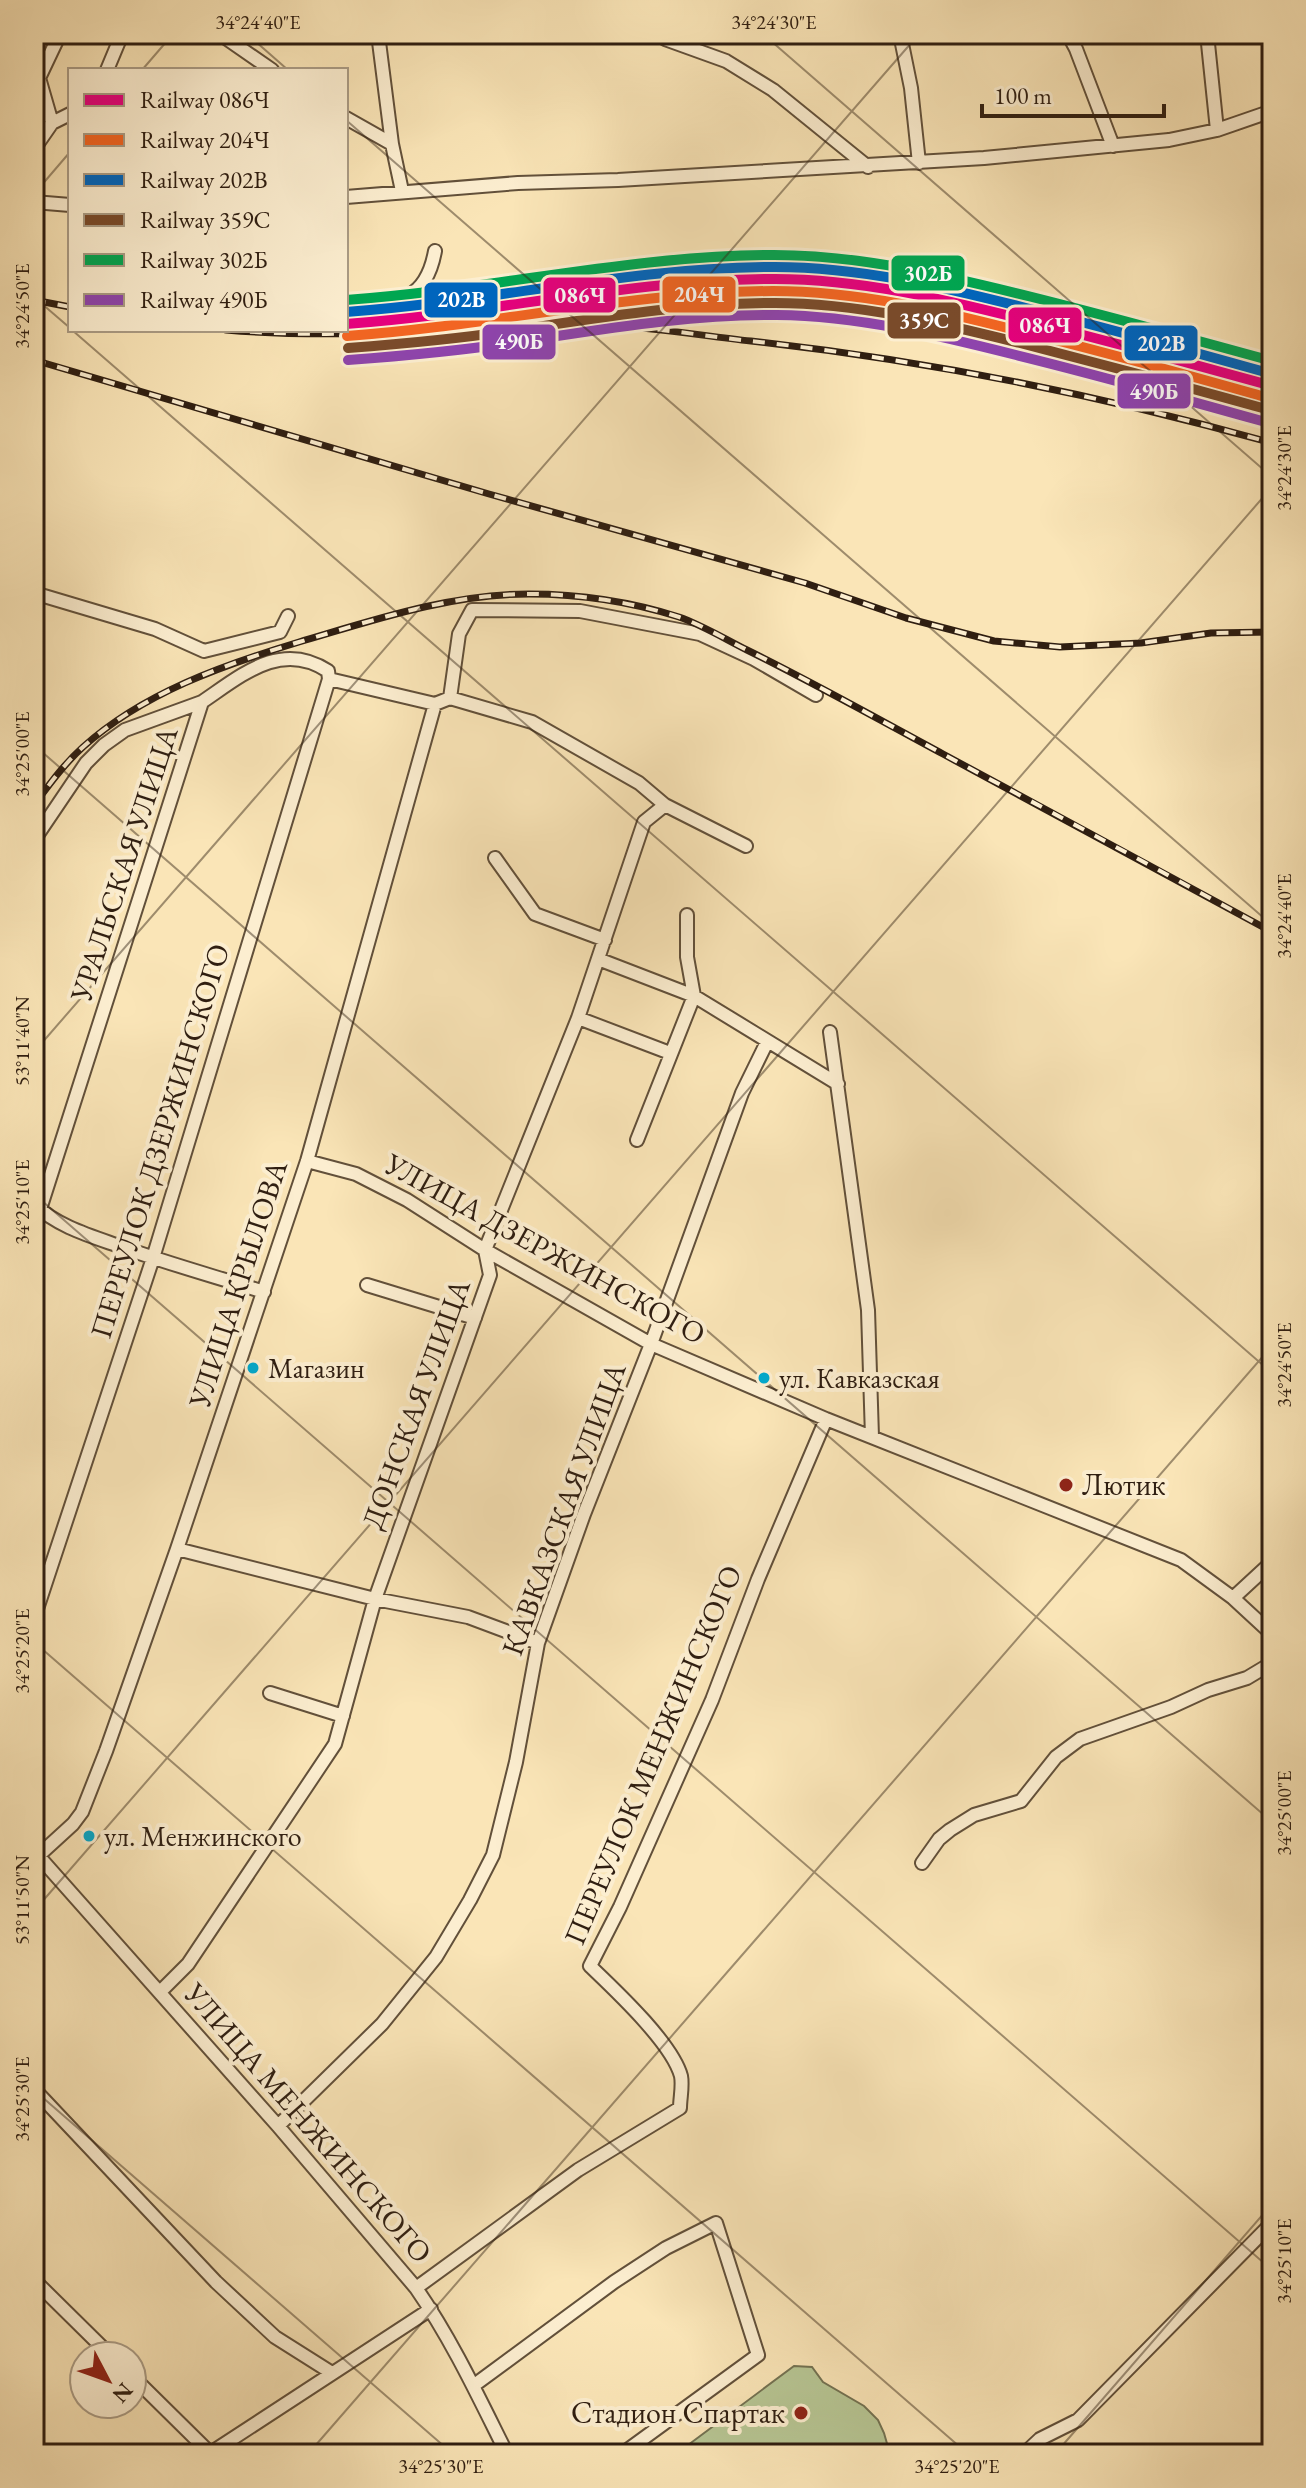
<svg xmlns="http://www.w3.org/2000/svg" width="1306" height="2488" font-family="'EB Garamond',serif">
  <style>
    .green { fill: #b7c694; stroke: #737252; stroke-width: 2 }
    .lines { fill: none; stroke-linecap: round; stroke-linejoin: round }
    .minor-casing { stroke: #62503a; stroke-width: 16 }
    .minor { stroke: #fceed0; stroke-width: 12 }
    .rail-casing { stroke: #2f1e11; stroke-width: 7 }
    .rail { stroke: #fceed0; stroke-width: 4; stroke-dasharray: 12; stroke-linecap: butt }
    .rail-1-casing { stroke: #fceed0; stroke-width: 16 }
    .rail-2-casing { stroke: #fceed0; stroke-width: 16 }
    .rail-3-casing { stroke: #fceed0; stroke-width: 16 }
    .rail-4-casing { stroke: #fceed0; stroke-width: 16 }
    .rail-5-casing { stroke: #fceed0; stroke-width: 16 }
    .rail-6-casing { stroke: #fceed0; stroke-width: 16 }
    .rail-1 { stroke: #e5007d; stroke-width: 10 }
    .rail-2 { stroke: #f26522; stroke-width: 10 }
    .rail-3 { stroke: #0065bd; stroke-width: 10 }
    .rail-4 { stroke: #7a4b2a; stroke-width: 10 }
    .rail-5 { stroke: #00a651; stroke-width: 10 }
    .rail-6 { stroke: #8e44ad; stroke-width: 10 }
    .ticks { fill: none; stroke: #2f1e11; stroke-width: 2; stroke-opacity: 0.45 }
    .bus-dot { fill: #00a9ce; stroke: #fceed0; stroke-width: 3 }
    .poi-dot { fill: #8f2418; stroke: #fceed0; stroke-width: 3 }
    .labels { text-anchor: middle; stroke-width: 8; stroke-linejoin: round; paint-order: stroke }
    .bus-label { font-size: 28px; fill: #2f1e11; stroke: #fceed0; text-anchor: start }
    .street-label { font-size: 30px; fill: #2f1e11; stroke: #fceed0 }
    .poi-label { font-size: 30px; fill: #2f1e11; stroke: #fceed0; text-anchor: start }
    .line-badge { stroke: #fceed0; stroke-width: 3 }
    .badge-label { font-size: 22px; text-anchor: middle; font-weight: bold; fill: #fff }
    .neatline { fill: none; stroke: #2f1e11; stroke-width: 3 }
    .ticks-label { font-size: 20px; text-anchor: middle; fill: #2f1e11 }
  </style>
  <rect width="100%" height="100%" fill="#fae5b7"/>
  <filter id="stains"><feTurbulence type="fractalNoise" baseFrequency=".0025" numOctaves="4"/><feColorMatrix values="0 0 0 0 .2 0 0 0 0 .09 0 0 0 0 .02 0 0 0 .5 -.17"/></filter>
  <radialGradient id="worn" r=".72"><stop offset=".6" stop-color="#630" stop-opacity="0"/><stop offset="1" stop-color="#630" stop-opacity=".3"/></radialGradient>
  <path class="green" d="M 794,2366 L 812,2367 L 823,2382 L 864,2406 L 878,2420 L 884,2433 L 890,2454 L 676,2454 Z"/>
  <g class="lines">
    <defs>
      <path id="minor" d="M 220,34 L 272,70
        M 378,34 L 392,144 L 402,191
        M 662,34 L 665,39 L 726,61 L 773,90 L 868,167
        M 900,34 L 911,88 L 919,163
        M 1068,34 L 1076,49 L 1113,146
        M 1207,34 L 1217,130
        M 107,70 L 122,34
        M 346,118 L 392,144
        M 52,123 L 39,78 L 58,38
        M 34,149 L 52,123 L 70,114
        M 346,197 L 518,183 L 618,180 L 984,158 L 1169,140 L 1217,130 L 1272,111
        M 34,202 L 70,205
        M 346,305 C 393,302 425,306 435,251
        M 34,593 L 155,629 L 204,651 L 280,632 L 288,616
        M 329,679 L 435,704 L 450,698 L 532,722 L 639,783 L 665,805 L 746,846
        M 450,698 L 459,634 L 472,610 L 580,611 L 700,634 L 754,659 L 816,695
        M 34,840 L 86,763 L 104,745 L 125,730 L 202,702
        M 495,858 L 535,914 L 605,940
        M 598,959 L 694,996 L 838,1084
        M 578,1018 L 670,1053
        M 830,1032 L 868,1310 L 872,1437
        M 637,1140 L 694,996 L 687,957 L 687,915
        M 307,1161 L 356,1174 L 407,1200 L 485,1250 L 651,1344 L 826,1419 L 1181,1560 L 1233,1598 L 1272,1634
        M 34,1204 C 58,1227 91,1236 122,1247 C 169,1264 217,1277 264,1292
        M 34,1228 L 202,702 C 242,675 281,640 328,671 L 329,679
        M 367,1285 L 475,1318
        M 177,1549 L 375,1599 L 468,1617 L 538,1643
        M 1233,1598 L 1272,1562
        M 34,1618 L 153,1258 L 329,679
        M 270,1693 L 343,1716
        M 34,1851 L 278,2126 L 416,2288 C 452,2340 479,2398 507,2454
        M 38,1856 L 73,1824 L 82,1812 L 106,1751 L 177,1549 L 307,1161 L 435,704
        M 922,1863 L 939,1839 L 950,1830 L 974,1815 L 1021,1801 L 1056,1757 L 1080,1739 L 1171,1707 L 1208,1690 L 1247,1678 L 1272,1663
        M 160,1992 L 188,1964 L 335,1744 L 375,1599 L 490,1275 L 485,1250 L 578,1018 L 644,822 L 665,805
        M 34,2089 L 216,2282 L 275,2337 L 332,2373
        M 278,2126 L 382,2024 L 436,1957 L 470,1900 L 493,1855 L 516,1762 L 538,1643 L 584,1514 L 651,1344 L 742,1093 L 767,1042
        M 34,2280 L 111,2356
        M 416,2288 L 578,2170 L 680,2108 C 680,2098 683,2086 681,2076 C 672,2043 615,1990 590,1966 L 620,1907 L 712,1700 L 758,1579 L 826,1419
        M 132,2376 L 210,2453
        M 473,2386 L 614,2282 L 666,2248 L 716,2223 L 758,2355 L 622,2454
        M 209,2454 L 431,2309
        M 1024,2454 L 1040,2439 L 1078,2420 L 1272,2223"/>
    </defs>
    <use href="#minor" class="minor-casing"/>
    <use href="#minor" class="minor"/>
    <defs>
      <path id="rail" d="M 34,300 L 70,307
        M 226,330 C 353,341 480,325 607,326 C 654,327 703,336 751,341 C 924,360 1104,396 1272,443
        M 34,360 L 489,494 L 805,583 L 906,618 L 994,641 L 1060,647 L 1141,643 L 1211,633 L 1272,632
        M 34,805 C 49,785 64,764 83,747 C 143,693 223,665 299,642 C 374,620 450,594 529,594 C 578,594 632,602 679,617 C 702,625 725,639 747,650 C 814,683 878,719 943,754 C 1053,813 1163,872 1272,932"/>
    </defs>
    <use href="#rail" class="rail-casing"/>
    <use href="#rail" class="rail"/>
    <defs>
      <path id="rail-1" d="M 346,324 C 489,314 631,279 775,279 C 860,279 943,299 1026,320 C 1108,341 1190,363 1272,386"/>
      <path id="rail-2" d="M 347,336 C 489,326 630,292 773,291 C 858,291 942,311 1023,332 C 1106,352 1187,375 1269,398"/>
      <path id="rail-3" d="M 346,312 C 489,302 631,267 775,267 C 860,267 943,287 1026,308 C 1108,328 1190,351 1272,374"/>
      <path id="rail-4" d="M 348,348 C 402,344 456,339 510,331 C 598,318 686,303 775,303 C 858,303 940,323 1020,343 C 1102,364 1184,386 1266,409"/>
      <path id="rail-5" d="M 346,300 C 489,290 631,255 774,255 C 862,255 947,276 1032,297 C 1112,317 1192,339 1272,361"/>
      <path id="rail-6" d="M 348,360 C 403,356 457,351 511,343 C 599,330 688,314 777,315 C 858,316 937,335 1016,355 C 1098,375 1180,398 1262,421"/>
    </defs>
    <use href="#rail-1" class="rail-1-casing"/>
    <use href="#rail-2" class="rail-2-casing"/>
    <use href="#rail-3" class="rail-3-casing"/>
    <use href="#rail-4" class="rail-4-casing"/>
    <use href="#rail-5" class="rail-5-casing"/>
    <use href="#rail-6" class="rail-6-casing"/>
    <use href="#rail-1" class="rail-1"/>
    <use href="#rail-2" class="rail-2"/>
    <use href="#rail-3" class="rail-3"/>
    <use href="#rail-4" class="rail-4"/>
    <use href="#rail-5" class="rail-5"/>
    <use href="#rail-6" class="rail-6"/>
  </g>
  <path class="ticks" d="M 247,34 L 288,70M 763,34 L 1272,477M 142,70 L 173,34M 346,120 L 1272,925M 34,194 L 70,152M 34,297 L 70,328M 72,330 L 1272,1373M 34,745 L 1272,1822M 34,1052 L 919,34M 34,1194 L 1272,2270M 34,1642 L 968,2454M 34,1911 L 1272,487M 34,2090 L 453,2454M 308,2454 L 1272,1346M 1055,2454 L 1272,2204"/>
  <g class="bus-dot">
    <circle cx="253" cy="1368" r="7"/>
    <circle cx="764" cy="1378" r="7"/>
    <circle cx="89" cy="1836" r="7"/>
  </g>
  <g class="poi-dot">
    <circle cx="1066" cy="1485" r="8"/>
    <circle cx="801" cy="2413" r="8"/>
  </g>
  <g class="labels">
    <g class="bus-label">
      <text x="268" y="1378">Магазин</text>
      <text x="779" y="1388">ул. Кавказская</text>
      <text x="104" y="1846">ул. Менжинского</text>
    </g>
    <g class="street-label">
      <text transform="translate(124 864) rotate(-72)" y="10">УРАЛЬСКАЯ УЛИЦА</text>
      <text transform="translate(160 1141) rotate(-73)" y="10">ПЕРЕУЛОК ДЗЕРЖИНСКОГО</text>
      <text transform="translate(545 1249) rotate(29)" y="10">УЛИЦА ДЗЕРЖИНСКОГО</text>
      <text transform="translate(238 1284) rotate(-72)" y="10">УЛИЦА КРЫЛОВА</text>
      <text transform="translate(416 1404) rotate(-70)" y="10">ДОНСКАЯ УЛИЦА</text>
      <text transform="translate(564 1509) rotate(-70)" y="10">КАВКАЗСКАЯ УЛИЦА</text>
      <text transform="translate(653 1755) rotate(-67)" y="10">ПЕРЕУЛОК МЕНЖИНСКОГО</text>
      <text transform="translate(308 2123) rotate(49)" y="10">УЛИЦА МЕНЖИНСКОГО</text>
    </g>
    <g class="poi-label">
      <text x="1082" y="1495">Лютик</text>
      <text x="785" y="2423" text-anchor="end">Стадион Спартак</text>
    </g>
  </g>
  <g class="line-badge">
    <rect x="890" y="254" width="76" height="38" rx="8" fill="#00a651"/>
    <rect x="661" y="275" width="76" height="39" rx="8" fill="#f26522"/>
    <rect x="542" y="276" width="75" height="38" rx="8" fill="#e5007d"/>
    <rect x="423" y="281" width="76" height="38" rx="8" fill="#0065bd"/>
    <rect x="886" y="301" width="76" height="39" rx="8" fill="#7a4b2a"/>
    <rect x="1007" y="306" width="76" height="38" rx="8" fill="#e5007d"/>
    <rect x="481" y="323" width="76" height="38" rx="8" fill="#8e44ad"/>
    <rect x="1123" y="324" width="76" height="38" rx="8" fill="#0065bd"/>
    <rect x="1116" y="372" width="76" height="38" rx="8" fill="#8e44ad"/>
  </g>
  <g class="badge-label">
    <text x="928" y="281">302Б</text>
    <text x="699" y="302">204Ч</text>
    <text x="580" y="303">086Ч</text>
    <text x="461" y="307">202В</text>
    <text x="924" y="328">359С</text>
    <text x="1045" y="333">086Ч</text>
    <text x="519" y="349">490Б</text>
    <text x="1161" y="351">202В</text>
    <text x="1154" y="399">490Б</text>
  </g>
  <rect width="1306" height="2488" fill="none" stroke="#fae5b7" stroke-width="88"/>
  <rect x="68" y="68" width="280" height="264" fill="#fceed0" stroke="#aa9b84" stroke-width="2"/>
  <rect x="84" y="94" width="40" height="12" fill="#e5007d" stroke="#aa9b84" stroke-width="2"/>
  <text x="140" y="108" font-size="24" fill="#2f1e11">Railway 086Ч</text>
  <rect x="84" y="134" width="40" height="12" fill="#f26522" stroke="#aa9b84" stroke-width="2"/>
  <text x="140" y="148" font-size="24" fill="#2f1e11">Railway 204Ч</text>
  <rect x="84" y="174" width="40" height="12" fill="#0065bd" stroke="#aa9b84" stroke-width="2"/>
  <text x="140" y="188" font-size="24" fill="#2f1e11">Railway 202В</text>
  <rect x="84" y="214" width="40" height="12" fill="#7a4b2a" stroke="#aa9b84" stroke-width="2"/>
  <text x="140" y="228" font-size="24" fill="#2f1e11">Railway 359С</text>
  <rect x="84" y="254" width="40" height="12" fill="#00a651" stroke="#aa9b84" stroke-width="2"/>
  <text x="140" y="268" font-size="24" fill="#2f1e11">Railway 302Б</text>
  <rect x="84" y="294" width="40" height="12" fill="#8e44ad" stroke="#aa9b84" stroke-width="2"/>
  <text x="140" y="308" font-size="24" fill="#2f1e11">Railway 490Б</text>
  <g transform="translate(108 2380) rotate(131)"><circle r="38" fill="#fceed0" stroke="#aa9b84" stroke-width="2"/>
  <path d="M0-6L14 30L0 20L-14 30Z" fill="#8f2418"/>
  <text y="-12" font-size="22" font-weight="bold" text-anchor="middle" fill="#2f1e11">N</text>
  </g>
  <path d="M982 104v12h182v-12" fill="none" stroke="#2f1e11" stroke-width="4"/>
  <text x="994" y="104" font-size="24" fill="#2f1e11" stroke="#fceed0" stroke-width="6" paint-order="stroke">100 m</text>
  <rect x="44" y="44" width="1218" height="2400" class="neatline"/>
  <g class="ticks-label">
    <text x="258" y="29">34°24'40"E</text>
    <text x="774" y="29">34°24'30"E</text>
    <text transform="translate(22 306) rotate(-90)" y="7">34°24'50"E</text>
    <text transform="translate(1284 468) rotate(-90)" y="7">34°24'30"E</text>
    <text transform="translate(22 754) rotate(-90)" y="7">34°25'00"E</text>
    <text transform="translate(1284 916) rotate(-90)" y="7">34°24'40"E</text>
    <text transform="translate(22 1041) rotate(-90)" y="7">53°11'40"N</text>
    <text transform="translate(22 1202) rotate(-90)" y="7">34°25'10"E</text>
    <text transform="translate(1284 1365) rotate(-90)" y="7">34°24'50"E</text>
    <text transform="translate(22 1651) rotate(-90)" y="7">34°25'20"E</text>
    <text transform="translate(1284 1813) rotate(-90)" y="7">34°25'00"E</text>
    <text transform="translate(22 1900) rotate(-90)" y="7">53°11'50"N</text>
    <text transform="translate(22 2099) rotate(-90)" y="7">34°25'30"E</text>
    <text transform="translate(1284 2261) rotate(-90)" y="7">34°25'10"E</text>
    <text x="441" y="2473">34°25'30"E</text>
    <text x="957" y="2473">34°25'20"E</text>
  </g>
  <rect width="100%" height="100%" filter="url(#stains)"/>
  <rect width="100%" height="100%" fill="url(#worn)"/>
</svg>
